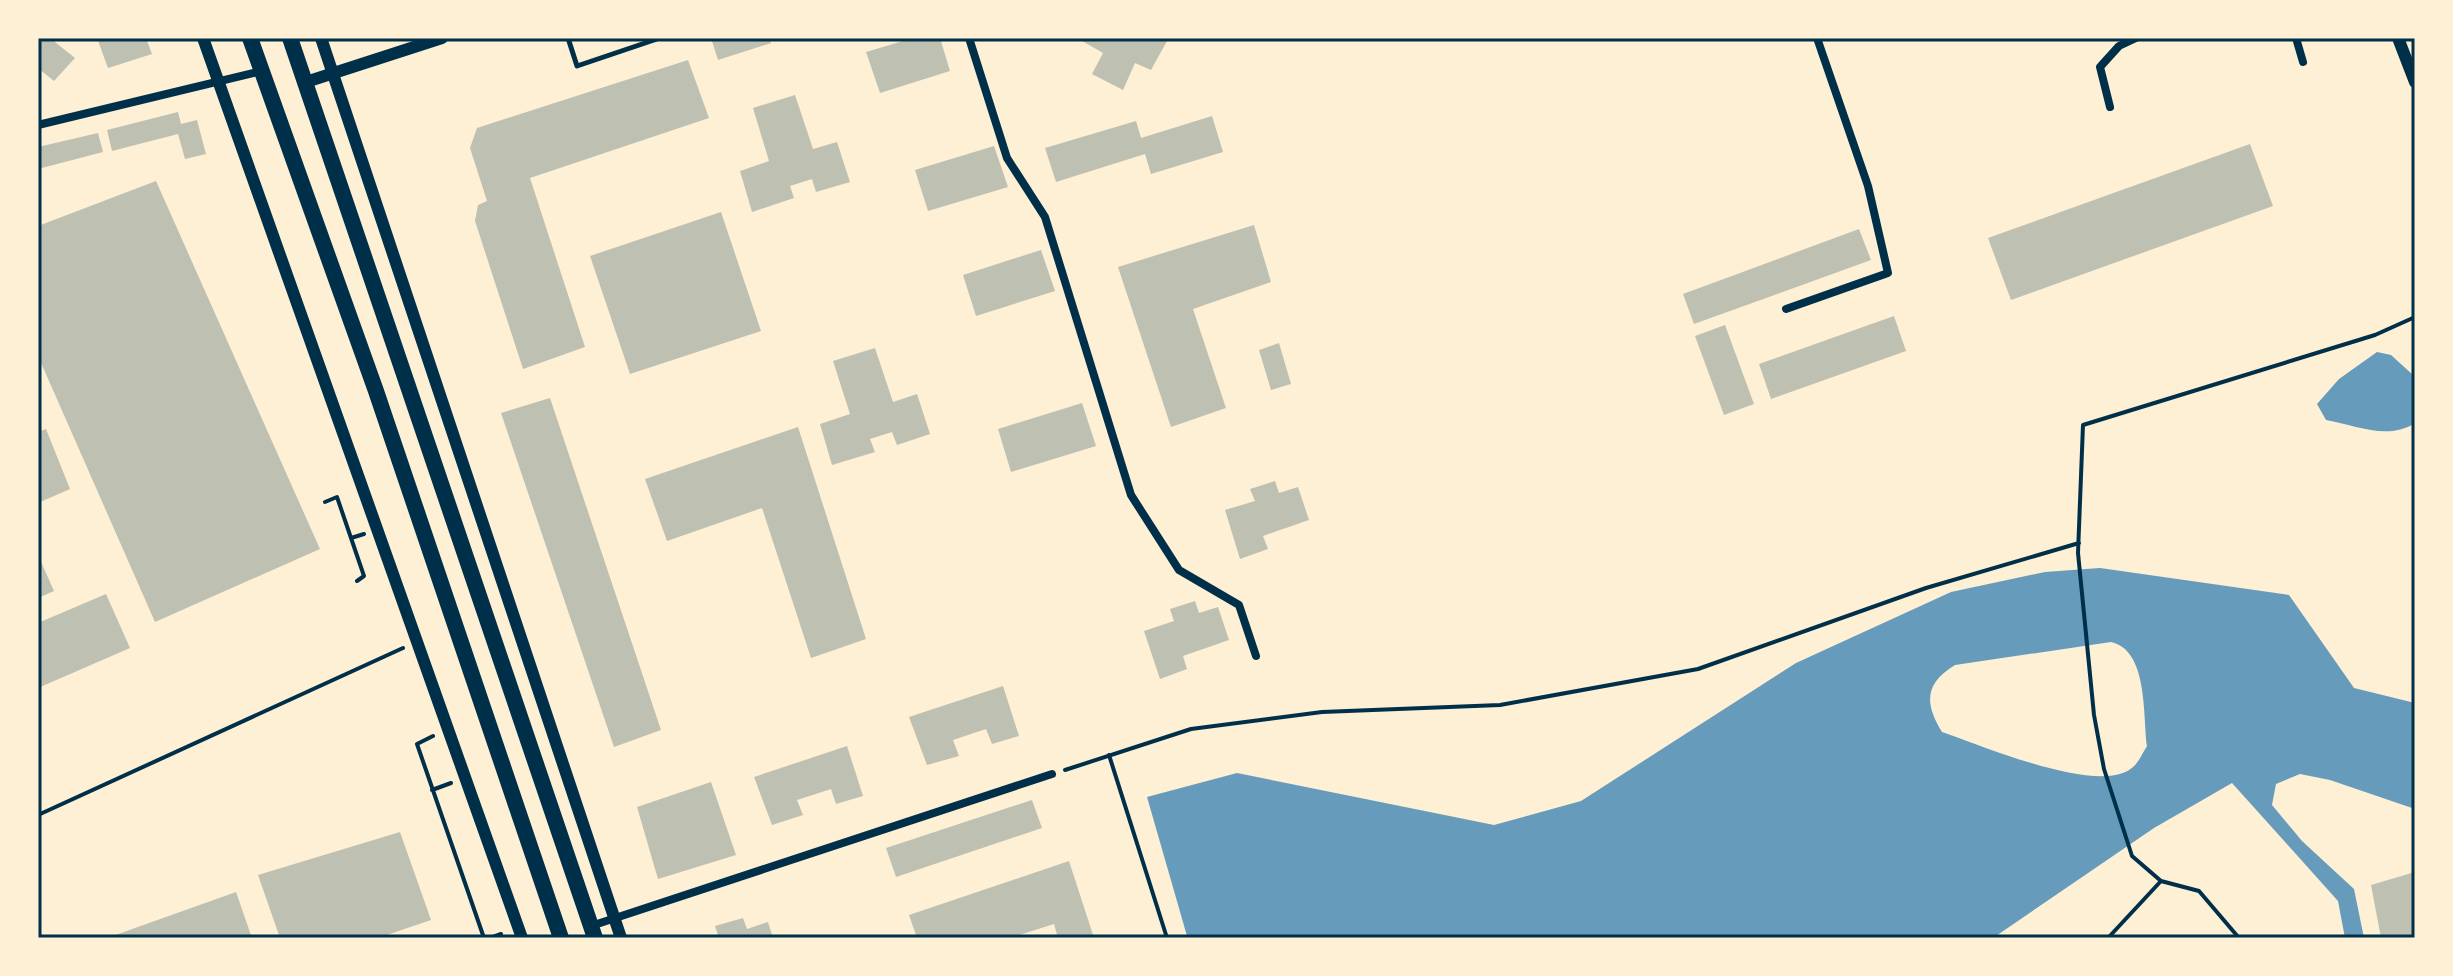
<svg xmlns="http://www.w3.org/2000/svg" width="2453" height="976" font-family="'Source Sans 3',sans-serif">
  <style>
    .water { fill: #669bbc; fill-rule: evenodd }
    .building { fill: #bec0b2 }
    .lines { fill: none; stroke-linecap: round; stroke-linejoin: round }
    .path { stroke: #003049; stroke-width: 4 }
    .service { stroke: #003049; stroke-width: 5 }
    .minor { stroke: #003049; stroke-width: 8 }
    .tertiary { stroke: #003049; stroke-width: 12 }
    .primary { stroke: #003049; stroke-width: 16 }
    .neatline { fill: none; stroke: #003049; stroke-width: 3 }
  </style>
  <rect width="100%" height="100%" fill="#fdf0d5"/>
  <path class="water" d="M 2377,352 L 2391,355 L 2413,375 L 2415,423 C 2387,441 2356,425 2326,420 L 2317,404 L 2339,379 Z
    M 2100,568 L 2289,595 L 2354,688 L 2415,703 L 2415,809 L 2330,780 L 2300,774 L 2276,784 L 2272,805 L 2302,841 L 2354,889 L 2364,938 L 2345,938 L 2338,901 L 2232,783 L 2154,828 L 1993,938 L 1187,936 L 1147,797 L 1237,773 L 1494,825 L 1581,801 L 1796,663 L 1951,592 L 2045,572 ZM 2111,642 C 2148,650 2143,715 2147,746 C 2143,752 2139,762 2133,767 C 2101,797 1981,745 1942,732 C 1924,703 1925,683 1955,665 Z"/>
  <path class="building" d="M 38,38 L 50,38 L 75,58 L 54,81 L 38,68 Z
    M 97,38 L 146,38 L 152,54 L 108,68 Z
    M 711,38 L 770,38 L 771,43 L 718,60 Z
    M 913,38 L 940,38 L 950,71 L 880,93 L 866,52 Z
    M 1077,38 L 1160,38 L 1167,41 L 1151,70 L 1135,63 L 1123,90 L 1092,74 L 1103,53 Z
    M 688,60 L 709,118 L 530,178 L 585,347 L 523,369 L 475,221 L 478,205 L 487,201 L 470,148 L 477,128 Z
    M 795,95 L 813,149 L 837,142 L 850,182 L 816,192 L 812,179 L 790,186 L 794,198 L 752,212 L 740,171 L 769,161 L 753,108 Z
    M 178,112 L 181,124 L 197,120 L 206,154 L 185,159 L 178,134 L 112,151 L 107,130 Z
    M 1212,116 L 1223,152 L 1151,174 L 1145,154 L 1056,182 L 1045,148 L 1136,121 L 1141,138 Z
    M 98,133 L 103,152 L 38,169 L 38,147 Z
    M 2250,144 L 2273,206 L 2011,300 L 1988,238 Z
    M 994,146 L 1008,187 L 928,211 L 915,170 Z
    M 156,181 L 320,549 L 155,622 L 38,356 L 38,226 Z
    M 721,212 L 761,331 L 630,374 L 590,256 Z
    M 1254,225 L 1271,282 L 1193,309 L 1226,408 L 1171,427 L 1118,267 Z
    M 1859,229 L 1871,260 L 1694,324 L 1683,294 Z
    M 1041,250 L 1055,291 L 976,316 L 963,275 Z
    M 1894,316 L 1906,351 L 1771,399 L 1759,364 Z
    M 1725,325 L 1754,404 L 1724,415 L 1695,336 Z
    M 1279,343 L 1291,384 L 1271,390 L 1259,350 Z
    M 875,348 L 893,402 L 917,394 L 930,434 L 897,445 L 892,432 L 870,439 L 875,452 L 832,465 L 820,424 L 850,414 L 833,361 Z
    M 550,398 L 661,730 L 614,747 L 501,413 Z
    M 1082,403 L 1096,446 L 1011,472 L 998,429 Z
    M 798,427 L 866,639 L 811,658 L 762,508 L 667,541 L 645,479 Z
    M 46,429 L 70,489 L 38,503 L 38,432 Z
    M 1275,481 L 1279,493 L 1298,487 L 1309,520 L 1263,536 L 1268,549 L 1240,559 L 1225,510 L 1255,501 L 1250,489 Z
    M 38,555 L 54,591 L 38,598 Z
    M 106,594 L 130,648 L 38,688 L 38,623 Z
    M 1195,601 L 1199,613 L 1218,607 L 1229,640 L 1183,656 L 1187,669 L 1160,679 L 1144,631 L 1174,621 L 1170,609 Z
    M 1003,686 L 1019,736 L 992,744 L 986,729 L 953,740 L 959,756 L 927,765 L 909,717 Z
    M 847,746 L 863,796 L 836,804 L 831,789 L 797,800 L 803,815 L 772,825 L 754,777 Z
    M 711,782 L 736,855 L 658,879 L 637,807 Z
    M 1032,800 L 1042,828 L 896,877 L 886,848 Z
    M 400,832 L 431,920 L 378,938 L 280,938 L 258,875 Z
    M 1069,861 L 1094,938 L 1058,938 L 1054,924 L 1010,938 L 917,938 L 909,915 Z
    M 2415,872 L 2415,938 L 2381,938 L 2371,885 Z
    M 236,892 L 252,938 L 107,938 Z
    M 743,918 L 747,929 L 768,922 L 773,938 L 719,938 L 715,926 Z"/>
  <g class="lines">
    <path class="path" d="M 325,502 L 337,497 L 364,576 L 357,581
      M 351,538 L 364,534
      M 433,736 L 417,744 L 484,938
      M 1109,755 L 1167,938
      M 1065,770 L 1191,729 L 1322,712 L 1500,705 L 1698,669 L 1926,588 L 2079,543
      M 432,790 L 451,783
      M 38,815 L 403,648
      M 490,938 L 501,934
      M 2108,938 L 2161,881
      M 2239,938 L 2199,891 L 2161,881 L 2132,856 L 2104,769 L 2094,715 L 2078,553 L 2083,425 L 2375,335 L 2415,317"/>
    <path class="service" d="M 568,38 L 577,66 L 660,38"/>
    <path class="minor" d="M 969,38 L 1007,158 L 1045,217 L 1131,495 L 1179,570 L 1239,605 L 1256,656
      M 2296,38 L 2303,62
      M 2110,107 L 2100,67 L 2119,46 L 2136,38
      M 38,125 L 262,71
      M 1786,309 L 1888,273 L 1868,186 L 1817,38
      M 591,926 L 1052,774"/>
    <path class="tertiary" d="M 203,38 L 522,938
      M 321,38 L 621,938
      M 2398,38 L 2415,82
      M 306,82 L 442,38"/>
    <path class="primary" d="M 250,38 L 376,391 L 561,938
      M 290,38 L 595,938"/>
  </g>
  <rect width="2453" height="976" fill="none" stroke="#fdf0d5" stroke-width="80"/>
  <rect x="40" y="40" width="2373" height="896" class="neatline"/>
</svg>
